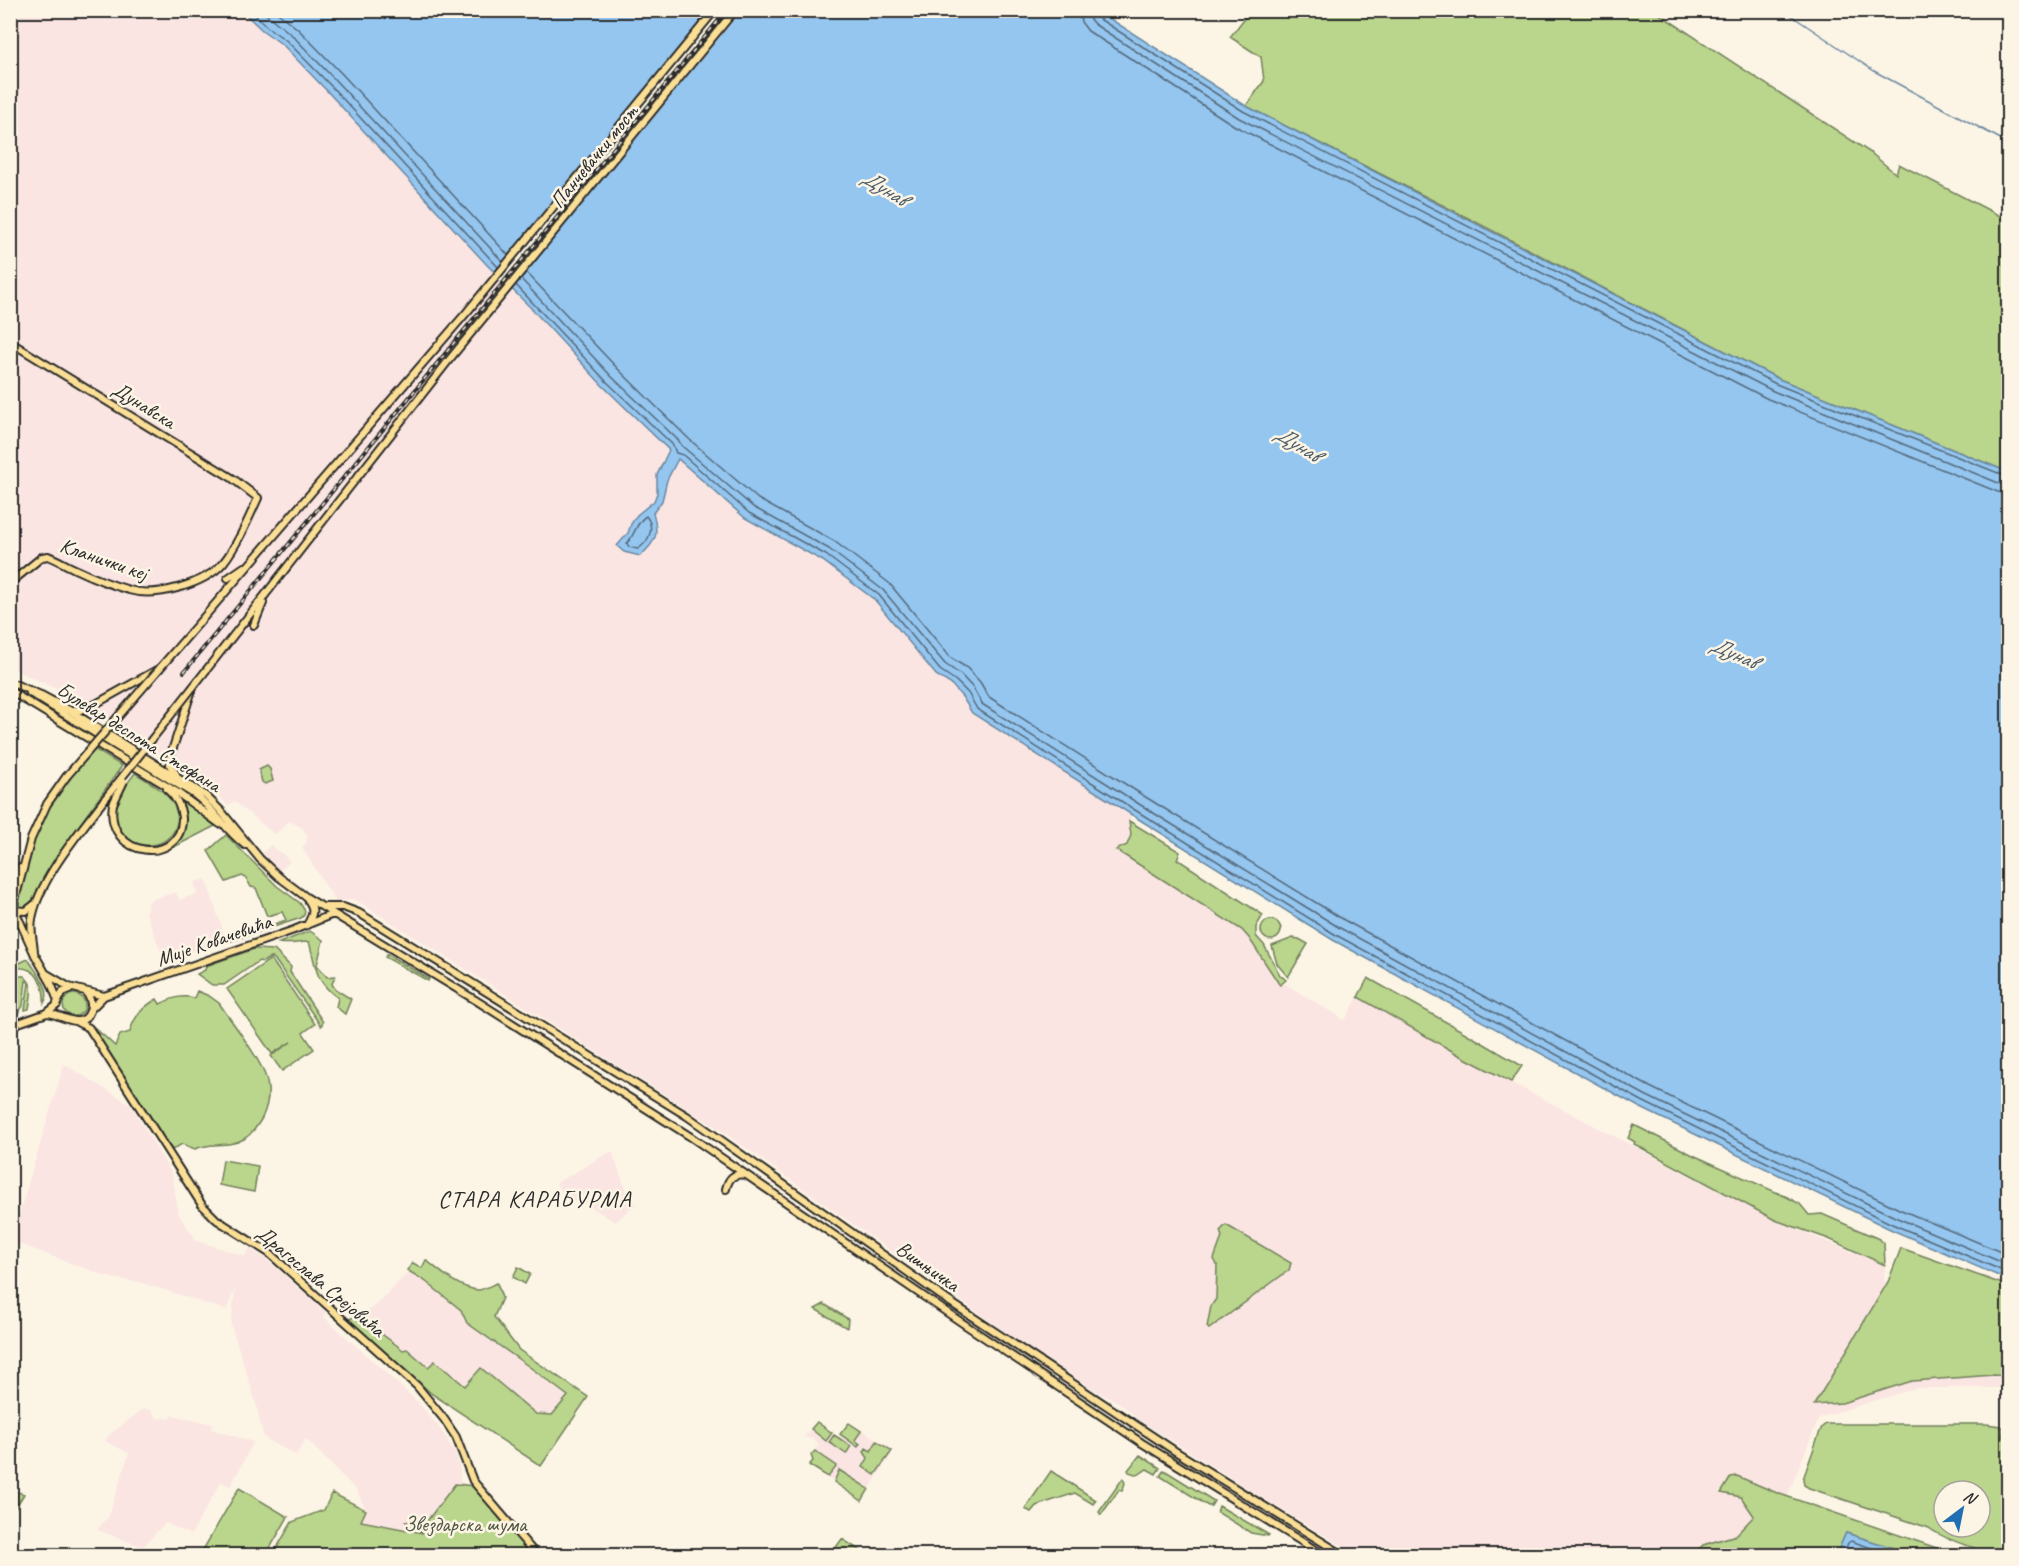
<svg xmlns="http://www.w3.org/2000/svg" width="2019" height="1566" font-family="Caveat,sans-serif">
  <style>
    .built { fill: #fae5e2 }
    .green { fill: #bad58c; stroke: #72805c; stroke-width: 1.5; fill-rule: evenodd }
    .water { fill: #94c6f0; stroke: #6a88a1; stroke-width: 1.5 }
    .pier { fill: #fcf5e5 }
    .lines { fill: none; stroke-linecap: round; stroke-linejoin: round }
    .shore { stroke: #55697a; stroke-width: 1.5 }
    .stream { stroke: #6a88a1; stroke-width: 1.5 }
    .major-casing { stroke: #2b2b2b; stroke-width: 10 }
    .major { stroke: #fbdf96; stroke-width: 6 }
    .tram { stroke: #2b2b2b; stroke-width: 1.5 }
    .rail-casing { stroke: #2b2b2b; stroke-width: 4 }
    .rail { stroke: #fcf5e5; stroke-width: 1.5; stroke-dasharray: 4.5; stroke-linecap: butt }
    .major-bridge-casing { stroke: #2b2b2b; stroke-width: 10; stroke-linecap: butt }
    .major-bridge { stroke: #fbdf96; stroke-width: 6 }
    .labels { text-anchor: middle; stroke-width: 5; stroke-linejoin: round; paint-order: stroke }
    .street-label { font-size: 21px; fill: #2b2b2b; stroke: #fcf5e5 }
    .park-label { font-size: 21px; fill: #4f5643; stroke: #fcf5e5 }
    .water-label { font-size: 22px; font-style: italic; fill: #4a5a66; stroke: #fcf5e5 }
    .quarter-label { font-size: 24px; letter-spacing: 1.5px; fill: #2b2b2b; stroke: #fcf5e5 }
  </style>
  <rect width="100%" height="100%" fill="#fcf5e5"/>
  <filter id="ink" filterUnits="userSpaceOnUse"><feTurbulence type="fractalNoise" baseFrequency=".0167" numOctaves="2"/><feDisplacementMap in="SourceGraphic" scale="12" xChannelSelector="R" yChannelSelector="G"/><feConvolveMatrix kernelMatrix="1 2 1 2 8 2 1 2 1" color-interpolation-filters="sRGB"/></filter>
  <g filter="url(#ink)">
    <path class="built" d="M 10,11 L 242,11 L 262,30 L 283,45 L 327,91 L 507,288 L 530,307 L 602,385 L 669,450 L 657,475 L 657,493 L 654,501 L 637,515 L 631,524 L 628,533 L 618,543 L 658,529 L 653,513 L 662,501 L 667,480 L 678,458 L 745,518 L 823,561 L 875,600 L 936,675 L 952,685 L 963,698 L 972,713 L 1132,815 L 1128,822 L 1131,835 L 1127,846 L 1116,850 L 1242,930 L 1249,938 L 1280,985 L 1282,982 L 1345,1020 L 1358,997 L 1459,1055 L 1775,1220 L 1885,1265 L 1884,1281 L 1888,1281 L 1901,1248 L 2008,1284 L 2008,1388 L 1916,1388 L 1819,1418 L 1787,1497 L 1737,1476 L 1731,1477 L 1719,1493 L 1781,1506 L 1792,1512 L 1836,1555 L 1357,1555 L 1261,1497 L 1139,1420 L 1120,1403 L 1099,1393 L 1002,1330 L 722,1131 L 354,899 L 336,902 L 302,848 L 306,843 L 307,837 L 303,828 L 289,821 L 275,835 L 234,801 L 228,806 L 215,792 L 196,779 L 92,711 L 78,699 L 11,668 Z
      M 271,845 L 277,851 L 282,853 L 290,862 L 280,870 L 262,853 Z
      M 206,879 L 226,940 L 164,960 L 146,913 L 147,905 L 150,900 L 176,892 L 179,900 L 197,894 L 194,882 Z
      M 64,1064 L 130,1104 L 172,1174 L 179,1215 L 197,1241 L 245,1256 L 250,1248 L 272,1264 L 326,1313 L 324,1317 L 419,1403 L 441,1430 L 456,1454 L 460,1470 L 460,1481 L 466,1484 L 457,1540 L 355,1532 L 366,1510 L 357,1491 L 306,1439 L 296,1455 L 267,1440 L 263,1435 L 255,1400 L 231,1325 L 235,1289 L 226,1310 L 139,1282 L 111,1278 L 11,1241 Z
      M 612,1151 L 625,1187 L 636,1204 L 615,1222 L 586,1204 L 567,1201 L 556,1183 Z
      M 415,1265 L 470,1319 L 574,1395 L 526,1452 L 349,1318 L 363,1315 L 378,1303 Z
      M 143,1409 L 151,1410 L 157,1418 L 170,1419 L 173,1415 L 213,1424 L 211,1429 L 253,1442 L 231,1486 L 221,1482 L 191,1535 L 165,1523 L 143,1547 L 97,1530 L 104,1521 L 108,1518 L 129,1453 L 105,1441 L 108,1436 Z
      M 817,1421 L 838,1437 L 849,1422 L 894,1450 L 862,1501 L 809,1465 L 813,1461 L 811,1455 L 819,1445 L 813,1439 L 804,1437 Z"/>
    <path class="green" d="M 1250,11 L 1655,11 L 1871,153 L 1896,174 L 1899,164 L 2008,220 L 2008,472 L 1779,379 L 1464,216 L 1246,106 L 1264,81 L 1261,57 L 1230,37 Z
      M 91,747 L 122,766 L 60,852 L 30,904 L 25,907 L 21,907 L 18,900 L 25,863 L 45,808 Z
      M 267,766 L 270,769 L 273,781 L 265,784 L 262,782 L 259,770 Z
      M 135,773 C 147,781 160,787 169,798 C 176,805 180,814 177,823 C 170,855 120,851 115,819 C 113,802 125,786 135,773 Z
      M 179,798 L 215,826 L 174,847 L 169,848 L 179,837 L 184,811 Z
      M 1129,821 L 1180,852 L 1177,859 L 1263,915 L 1256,927 L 1256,936 L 1264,945 L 1280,975 L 1286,980 L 1280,985 L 1279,984 L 1249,938 L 1242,930 L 1116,850 L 1127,845 L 1131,835 Z
      M 226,835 L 277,886 L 300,903 L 305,911 L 304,915 L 301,918 L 231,941 L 230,939 L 286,920 L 282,912 L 267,916 L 256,888 L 251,887 L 246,878 L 242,876 L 226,882 L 208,851 Z
      M1261 930a10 10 0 1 1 20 0a10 10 0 1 1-20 0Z
      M 310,931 L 323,940 L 317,965 L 327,977 L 335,976 L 332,984 L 335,989 L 351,999 L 345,1014 L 336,1007 L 338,998 C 313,979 317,968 309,942 C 298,942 289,945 279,943 Z
      M 1293,938 L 1299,939 L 1308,944 L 1288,977 L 1277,964 L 1272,946 Z
      M 254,949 L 274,950 L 291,967 L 290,972 L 323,1022 L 321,1026 L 275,960 L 271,957 L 263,962 L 259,961 L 224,985 L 212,985 L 197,974 L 205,970 L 206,966 Z
      M 387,954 L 429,979 L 428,981 L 385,957 Z
      M 28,959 C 35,971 54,990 44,1003 C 45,985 37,966 16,968 L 15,965 Z
      M 271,959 L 315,1024 L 303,1033 L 314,1049 L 282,1071 L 271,1056 L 291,1042 L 272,1054 L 227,989 Z
      M 19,976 L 24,976 C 35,985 31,996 29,1009 L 25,1010 L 29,982 L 26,981 L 23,1006 L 19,1012 L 14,990 L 16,978 Z
      M 1368,978 L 1469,1035 L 1522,1066 L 1511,1082 L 1459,1055 L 1358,997 Z
      M 197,991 L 209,996 L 219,1003 C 231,1021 264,1063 267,1082 C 270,1094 267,1107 262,1118 C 257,1126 252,1134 244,1139 C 228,1148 211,1142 195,1149 L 182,1144 L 172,1150 L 95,1031 L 95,1028 L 115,1046 L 120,1035 L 130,1032 C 134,1016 143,1007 157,999 L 160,1004 C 172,998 181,995 194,998 Z
      M63 1005a11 11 0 1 1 22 0a11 11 0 1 1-22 0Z
      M 1634,1125 L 1693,1155 L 1787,1197 L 1800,1204 L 1809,1215 L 1822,1214 L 1879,1239 L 1884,1243 L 1885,1265 L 1829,1239 L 1775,1220 L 1634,1144 L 1635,1142 L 1628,1138 Z
      M 223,1160 L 258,1166 L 254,1192 L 219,1185 Z
      M 1226,1225 L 1291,1263 L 1289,1270 L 1209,1329 L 1207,1327 L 1211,1306 L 1216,1299 L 1217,1265 L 1214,1259 L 1222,1237 L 1220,1231 Z
      M 1901,1248 L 2008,1286 L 2008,1376 L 1994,1375 L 1912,1381 L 1842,1403 L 1814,1405 L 1888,1282 Z
      M 426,1260 C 441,1272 458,1288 478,1290 C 484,1290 491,1285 497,1283 L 502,1298 L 494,1317 L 519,1350 L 588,1397 L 541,1466 L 432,1394 L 348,1319 L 358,1316 L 403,1350 L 407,1349 L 428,1367 L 435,1361 L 465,1386 L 481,1368 L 536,1414 L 552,1415 L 568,1396 L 531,1368 L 467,1323 L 461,1310 L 425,1281 L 407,1270 L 413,1263 L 422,1268 Z
      M 518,1267 L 530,1274 L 525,1284 L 513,1277 Z
      M 824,1304 L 848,1319 L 847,1328 L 815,1309 Z
      M 817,1422 L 832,1433 L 826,1441 L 811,1429 Z
      M 849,1423 L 861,1431 L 855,1440 L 860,1444 L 858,1447 L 840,1434 Z
      M 1826,1424 L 1986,1424 L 2001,1426 L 2004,1429 L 2002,1437 L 2008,1440 L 2008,1535 C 2005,1541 2003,1547 1996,1550 C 1985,1555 1939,1536 1929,1528 L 1809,1488 L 1804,1485 L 1803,1479 L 1819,1434 L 1822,1427 ZM 1944,1491 L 1980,1491 L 1980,1527 L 1944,1527 Z
      M 834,1435 L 851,1446 L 846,1454 L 829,1442 Z
      M 877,1441 L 892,1451 L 875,1475 L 863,1467 L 868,1458 L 864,1452 L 866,1448 L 871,1451 Z
      M 815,1451 L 837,1466 L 828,1477 L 809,1465 L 813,1461 L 811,1455 Z
      M 1140,1455 L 1160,1468 L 1156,1474 L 1147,1469 L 1138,1475 L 1129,1472 L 1128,1470 Z
      M 839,1470 L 869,1489 L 862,1501 L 834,1482 Z
      M 1164,1470 L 1214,1501 L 1211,1506 L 1208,1506 L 1160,1476 Z
      M 1051,1471 L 1096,1500 L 1093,1504 L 1075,1493 L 1036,1506 L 1031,1512 L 1025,1509 Z
      M 1737,1476 L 1777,1493 L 1957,1555 L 1915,1555 L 1846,1533 L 1836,1555 L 1692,1556 L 1703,1545 L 1736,1535 L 1754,1516 L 1741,1497 L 1721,1493 L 1731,1477 Z
      M 1123,1478 L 1125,1483 L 1122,1491 L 1119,1490 L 1101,1515 L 1099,1512 Z
      M 455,1484 L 475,1486 L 535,1556 L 272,1556 L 292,1522 L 324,1510 L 332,1493 L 366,1510 L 361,1521 L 423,1533 L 406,1522 L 427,1521 Z
      M 239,1488 L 288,1517 L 266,1555 L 200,1555 Z
      M 11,1490 L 24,1494 L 11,1515 L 10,1490 Z
      M 1219,1506 L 1269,1535 L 1268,1536 L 1251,1533 L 1217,1512 Z
      M 842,1539 L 861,1551 L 858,1555 L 843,1555 L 834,1550 Z"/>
    <path class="water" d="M 242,11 L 1098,11 L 1246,106 L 1779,379 L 2008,472 L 2008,1280 L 1890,1229 L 1639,1107 L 1333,940 L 1132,815 L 972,713 L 963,698 L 952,685 L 936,675 L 875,600 L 823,561 L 745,518 L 678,459 L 667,480 L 662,501 L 653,513 C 659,534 657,541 640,556 L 624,552 L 617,546 L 628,533 L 631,524 L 637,515 L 654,501 L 657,493 L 657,475 L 669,450 L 602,385 L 530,307 L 488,266 L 327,91 L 283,45 L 262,30 Z
      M 1846,1533 L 1915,1555 L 1836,1555 Z"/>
    <path class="pier" d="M 710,11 L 741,11 L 510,292 L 493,275 Z"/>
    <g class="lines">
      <path class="shore" d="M 251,10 L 266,26 L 287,41 L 332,87 L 498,267
        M 261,10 L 292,35 L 337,82 L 503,262
        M 274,10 L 298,29 L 343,75 L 508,255
        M 1079,10 L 1081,22 L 1088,31 L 1235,126 L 1768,399 L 1998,492 L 2008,494
        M 1088,10 L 1089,18 L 1094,24 L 1239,118 L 1773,391 L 2001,484 L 2008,485
        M 1095,10 L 1098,18 L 1243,111 L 1776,384 L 2008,477
        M 526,272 L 618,369 L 689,439 L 758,499 L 834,541 L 889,583 L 951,658 L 967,668 L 980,682 L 989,697 L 1144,796 L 1344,920 L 1650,1087 L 1899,1209 L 2008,1255
        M 521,279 L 611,376 L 678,440 L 682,446 L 753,507 L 829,549 L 883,590 L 945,664 L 961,675 L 973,688 L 982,704 L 1139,804 L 1340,928 L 1645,1095 L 1895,1217 L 2008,1265
        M 516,285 L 606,381 L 673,445 L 676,453 L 683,455 L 749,513 L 826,555 L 879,595 L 940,670 L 956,681 L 968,693 L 977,709 L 1135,810 L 1336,935 L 1642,1101 L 1892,1224 L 2008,1273
        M 646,516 C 655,527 650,541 638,549 L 629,547 L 627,543 C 635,535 636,522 646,516 Z
        M 1843,1556 L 1848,1543 L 1851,1541 L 1895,1556"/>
      <path class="stream" d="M 1783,10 L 1874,71 L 2008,143"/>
      <defs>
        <path id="major" d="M 10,342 L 232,478 L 258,498 C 249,518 237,546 223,563 C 205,584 156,598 129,590 C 112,585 94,578 77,570 C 68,566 58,560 48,556 L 42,557 L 10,583
          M 228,578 L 244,567
          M 254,625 L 263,603
          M 10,682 L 41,695 L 69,710 L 205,795 L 221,811 L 260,859 L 279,877 L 306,897 L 477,1001 L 691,1137 L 961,1322 L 1142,1443 L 1325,1556
          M 10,691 L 175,791 L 220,824
          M 30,693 L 195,795 C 214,809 226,831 245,845
          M 72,710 L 81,710 L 92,706 L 160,668 L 467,312 L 715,10
          M 176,774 L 170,765 L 170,757 L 193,687 L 449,360 L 735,10
          M 113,804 C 104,859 183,866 182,818 C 181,806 176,797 167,789
          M 10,881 L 15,878 L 19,868
          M 12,904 L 35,955 L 51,983 L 58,1001
          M 13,907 L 31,839 L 47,804 L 66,777
          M 324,907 L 343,907 L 359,913 L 687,1116 L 947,1300 L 1175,1451 L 1345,1556
          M 15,910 L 26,911 L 35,904
          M 307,925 C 313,915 315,909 308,900
          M 34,951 C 33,940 30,930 32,919 C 39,879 80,832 104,800
          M 47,974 L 69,987 L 104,996
          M 57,1003 L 63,992 L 73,988
          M 90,1010 L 104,996 L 294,930 L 333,914
          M 47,1013 C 61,1014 82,1032 90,1011 C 93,1004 90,998 86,992
          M 77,1022 L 89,1028 L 202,1205 L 217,1220 L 269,1253 L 417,1386 L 444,1419 L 456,1437 L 473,1481 L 537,1556
          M 10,1026 L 47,1013 L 57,1005
          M 726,1189 C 729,1177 734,1173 746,1175"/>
      </defs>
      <use href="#major" class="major-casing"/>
      <use href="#major" class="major"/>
      <path class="tram" d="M 10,1004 L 10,1012
        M 10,1031 L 18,1029"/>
      <defs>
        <path id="rail" d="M 184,672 L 727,10"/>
      </defs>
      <use href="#rail" class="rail-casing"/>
      <use href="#rail" class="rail"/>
      <defs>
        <path id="major-bridge" d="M 66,777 L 160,668
          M 104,800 L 193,687
          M 113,804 L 124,781"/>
      </defs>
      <use href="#major-bridge" class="major-bridge-casing"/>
      <use href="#major-bridge" class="major-bridge"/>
    </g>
  </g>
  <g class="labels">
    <g class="street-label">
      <text transform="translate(594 156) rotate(-51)" y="7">Панчевачки мост</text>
      <text transform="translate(144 405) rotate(32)" y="7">Дунавска</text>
      <text transform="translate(104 559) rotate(19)" y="7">Кланички кеј</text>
      <text transform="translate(139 737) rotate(32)" y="7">Булевар деспота Стефана</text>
      <text transform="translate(214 940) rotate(-19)" y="7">Мије Ковачевића</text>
      <text transform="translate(928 1266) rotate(35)" y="7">Вишњичка</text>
      <text transform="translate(321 1281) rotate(40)" y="7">Драгослава Срејовића</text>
    </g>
    <g class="park-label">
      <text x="465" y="1531">Звездарска шума</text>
    </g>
    <g class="water-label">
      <text transform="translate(885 187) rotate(32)" y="8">Дунав</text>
      <text transform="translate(1298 443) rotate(32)" y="8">Дунав</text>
      <text transform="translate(1734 652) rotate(24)" y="8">Дунав</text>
    </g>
    <g class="quarter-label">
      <text x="535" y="1207">СТАРА КАРАБУРМА</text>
    </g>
  </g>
  <rect width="2019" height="1566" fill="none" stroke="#fcf5e5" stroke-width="36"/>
  <rect x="18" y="18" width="1983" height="1530" fill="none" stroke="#2b2b2b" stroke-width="2" filter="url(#ink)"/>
  <g transform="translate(1962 1509) rotate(32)"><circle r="28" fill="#fcf5e5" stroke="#a8a49b" stroke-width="1.5"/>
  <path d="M0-4.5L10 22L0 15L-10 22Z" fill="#1f6fb2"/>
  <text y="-9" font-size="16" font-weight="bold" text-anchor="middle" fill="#2b2b2b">N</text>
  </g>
</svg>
